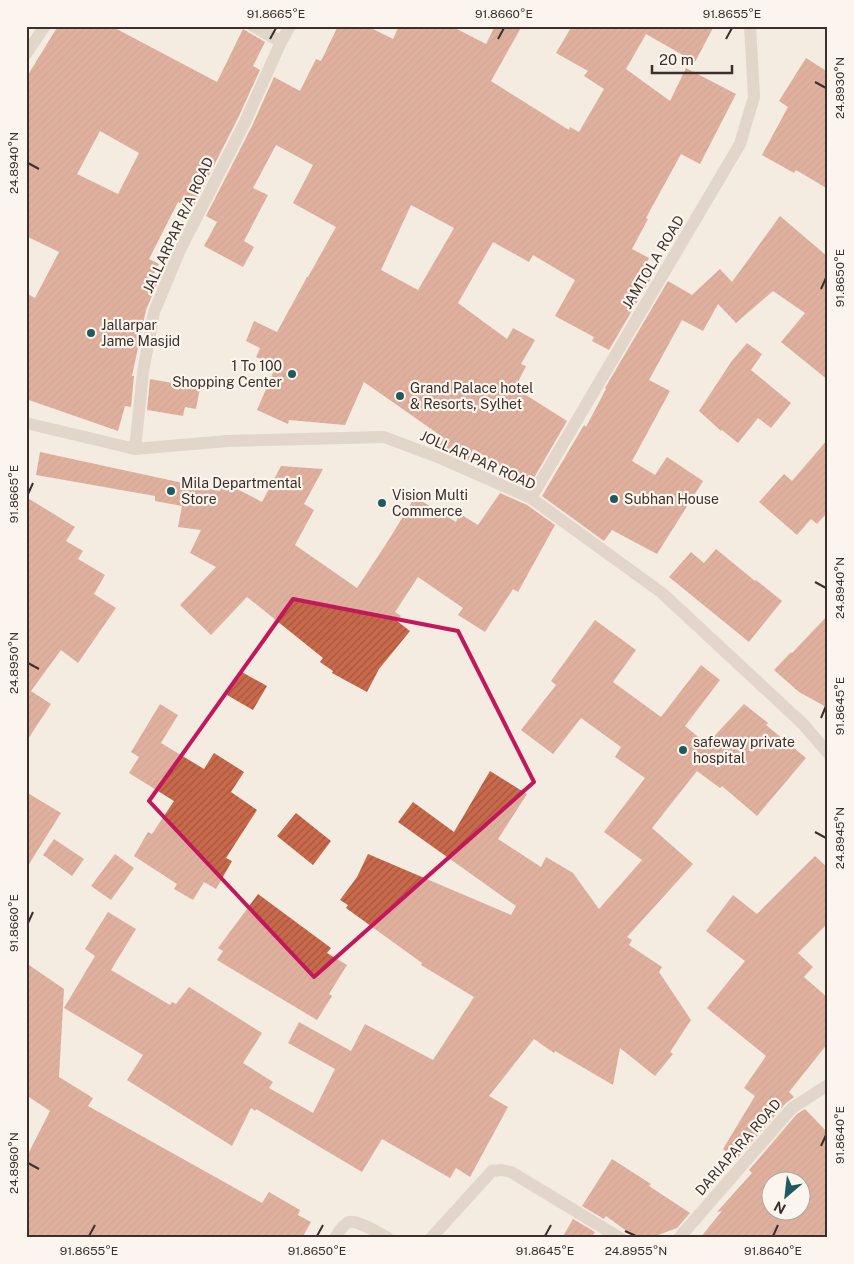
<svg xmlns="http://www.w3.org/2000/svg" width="854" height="1264" font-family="'Public Sans',sans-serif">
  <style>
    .building { fill: url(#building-hatch); fill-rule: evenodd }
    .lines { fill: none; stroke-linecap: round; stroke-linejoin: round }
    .minor { stroke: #cdbbac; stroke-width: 12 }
    .marked { fill: none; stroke: #c2185b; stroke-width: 4; stroke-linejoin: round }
    .ticks { fill: none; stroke: #3b302b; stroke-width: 2 }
    .poi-dot { fill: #1f5a5e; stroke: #fbf5ee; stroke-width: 2 }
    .labels { text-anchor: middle; stroke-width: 4.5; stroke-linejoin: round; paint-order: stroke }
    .street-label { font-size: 14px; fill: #3b302b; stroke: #fbf5ee }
    .poi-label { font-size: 14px; fill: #3b302b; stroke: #fbf5ee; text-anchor: start }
    .neatline { fill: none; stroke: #3b302b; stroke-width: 2 }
    .ticks-label { font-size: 12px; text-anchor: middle; fill: #3b302b }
  </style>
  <defs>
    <pattern id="building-hatch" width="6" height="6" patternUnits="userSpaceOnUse" patternTransform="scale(1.25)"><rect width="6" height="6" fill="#c8694b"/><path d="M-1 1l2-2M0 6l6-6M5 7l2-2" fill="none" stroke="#a4573f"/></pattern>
  </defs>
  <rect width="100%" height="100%" fill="#f4ebe1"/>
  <path class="building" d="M 58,26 L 111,26 L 217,82 L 243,29 L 265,42 L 253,66 L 260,70 L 238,118 L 192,209 L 178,202 L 149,259 L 159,264 L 151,280 L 157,284 L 146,310 L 132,376 L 134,376 L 131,407 L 125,406 L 118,431 L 26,399 L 26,293 L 35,298 L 59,252 L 26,236 L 26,78 ZM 100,131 L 139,153 L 118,194 L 77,174 Z
    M 338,26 L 367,26 L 393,39 L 399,26 L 451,26 L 486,44 L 495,26 L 522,26 L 491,81 L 569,130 L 570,127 L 579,132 L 604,89 L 584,76 L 588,71 L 556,53 L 572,26 L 714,26 L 695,62 L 646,34 L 626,69 L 670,101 L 686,68 L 736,94 L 700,164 L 681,154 L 646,218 L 648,219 L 632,249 L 649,258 L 644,267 L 654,273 L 609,350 L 592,341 L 594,337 L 555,316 L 575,280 L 533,255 L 529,262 L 493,242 L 458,303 L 507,339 L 513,328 L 535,340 L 521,364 L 526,366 L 515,388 L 567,421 L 528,488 L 510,480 L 513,474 L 473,449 L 468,461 L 438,448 L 444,438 L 364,382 L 345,425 L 289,420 L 288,424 L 257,410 L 276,366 L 256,357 L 260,348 L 246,341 L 254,321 L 277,332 L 307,277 L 308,277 L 336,227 L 293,203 L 313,165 L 276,145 L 253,188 L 268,195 L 244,241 L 254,247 L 243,267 L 204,246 L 217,222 L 206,216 L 252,126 L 274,77 L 300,91 L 316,59 L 321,61 ZM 411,205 L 454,228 L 418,290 L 381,270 Z
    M 806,58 L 828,72 L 828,189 L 796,170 L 794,173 L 762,155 L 788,107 L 779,101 Z
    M 780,216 L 828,257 L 828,380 L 781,342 L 805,313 L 773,291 L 736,323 L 718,304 L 703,331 L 682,320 L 649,380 L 670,391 L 632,461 L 655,475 L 667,457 L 703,481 L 657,554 L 612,530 L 604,541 L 542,496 L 584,425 L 586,427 L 606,389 L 605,388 L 668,281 L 692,295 L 720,269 L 732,282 Z
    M 747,343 L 762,354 L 751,370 L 791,403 L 771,428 L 758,418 L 738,443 L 722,430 L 721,431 L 699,411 L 731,362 Z
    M 150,379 L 200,388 L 196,409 L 185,407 L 183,416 L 147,410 Z
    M 828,439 L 828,512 L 817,524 L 811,519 L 797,535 L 759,502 L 784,474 L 792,481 Z
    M 40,452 L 220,491 L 221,486 L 239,490 L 262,502 L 281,466 L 323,469 L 304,504 L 314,510 L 295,545 L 357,588 L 388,541 L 415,497 L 456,522 L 460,514 L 478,525 L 500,493 L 527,505 L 555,525 L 518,592 L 513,589 L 485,632 L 458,615 L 463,608 L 418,577 L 395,612 L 401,616 L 397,621 L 410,631 L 379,669 L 367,692 L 332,673 L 333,671 L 320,662 L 323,658 L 247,597 L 211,635 L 180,605 L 216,567 L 190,553 L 201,530 L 178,527 L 182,506 L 155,501 L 155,496 L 36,475 Z
    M 26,497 L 75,527 L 66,541 L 83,551 L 78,559 L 105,575 L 94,594 L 116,608 L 78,663 L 61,650 L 31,691 L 51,704 L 26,742 Z
    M 716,549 L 755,581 L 756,580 L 782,601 L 749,642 L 669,577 L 691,552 L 704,563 Z
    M 828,615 L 828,708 L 799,692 L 774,670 L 791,652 L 792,653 Z
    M 595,620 L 636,650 L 613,682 L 661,717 L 701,665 L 720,680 L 685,726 L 707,744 L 744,704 L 768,723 L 766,725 L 806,758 L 757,816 L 722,786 L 720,788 L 697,771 L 652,828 L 693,864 L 627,937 L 632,940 L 629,945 L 662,967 L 659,972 L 691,1020 L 670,1052 L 673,1054 L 655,1076 L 620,1048 L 613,1085 L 555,1051 L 554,1053 L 534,1039 L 489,1096 L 508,1107 L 470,1177 L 456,1168 L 450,1178 L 382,1139 L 362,1172 L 256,1109 L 255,1111 L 251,1108 L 232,1146 L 127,1080 L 143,1055 L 64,1008 L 95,956 L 85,949 L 108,912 L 136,929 L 111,970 L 170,1005 L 172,1002 L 176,1004 L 189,987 L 262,1033 L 243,1063 L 273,1082 L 269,1088 L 313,1113 L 335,1069 L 288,1043 L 299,1022 L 351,1051 L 365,1024 L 433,1060 L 474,997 L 421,965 L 422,963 L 346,908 L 348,905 L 340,900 L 357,877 L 368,854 L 511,915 L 516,906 L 398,822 L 413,802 L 454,832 L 490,771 L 527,794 L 498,839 L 541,867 L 546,857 L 573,873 L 599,909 L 642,860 L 604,832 L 645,778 L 615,757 L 621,747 L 581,718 L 553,754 L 521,730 L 556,685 L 551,681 Z
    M 240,671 L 267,686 L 253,710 L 227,695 Z
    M 160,704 L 178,715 L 161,743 L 204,769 L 214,753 L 244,772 L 231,792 L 257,810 L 226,858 L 232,861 L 216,889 L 204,882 L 193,900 L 174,889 L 177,884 L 134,856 L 148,832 L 152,834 L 174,801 L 129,773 L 139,757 L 131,752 Z
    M 26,792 L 61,813 L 26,869 Z
    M 296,813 L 331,841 L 313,865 L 277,836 Z
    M 54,839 L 84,859 L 72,876 L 43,855 Z
    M 115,854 L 134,868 L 111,900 L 91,886 Z
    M 815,856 L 828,868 L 828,923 L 798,953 L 813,967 L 804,977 L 828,998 L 828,1043 L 789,1092 L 794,1097 L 786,1103 L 736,1160 L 723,1149 L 755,1096 L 744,1088 L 766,1056 L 707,1008 L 745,961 L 706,931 L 733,895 L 757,914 Z
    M 258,894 L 331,948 L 327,953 L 347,965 L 329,994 L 332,996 L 317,1020 L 217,960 L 223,951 L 218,948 Z
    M 26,963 L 64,989 L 59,1077 L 93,1098 L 88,1106 L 262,1203 L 269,1192 L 300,1210 L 298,1215 L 311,1222 L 302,1238 L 26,1238 L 26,1158 L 50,1111 L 26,1095 Z
    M 805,1109 L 828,1133 L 828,1238 L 700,1238 L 722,1211 L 717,1212 L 752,1173 L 749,1170 L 797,1114 ZM 772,1182 L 802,1182 L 802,1212 L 772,1212 Z
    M 612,1159 L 651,1184 L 649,1186 L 690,1213 L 677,1228 L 653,1237 L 639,1236 L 628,1232 L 606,1216 L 604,1219 L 582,1206 Z
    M 573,1219 L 595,1232 L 591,1238 L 562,1238 Z"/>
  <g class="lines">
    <path class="minor" d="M 253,26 L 281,42
      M 26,54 L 45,26
      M 26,423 L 135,449 L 227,441 L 384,437 L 440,458 L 531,498 L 662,593 L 803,724 L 828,753
      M 135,449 L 143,372 L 154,312 L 180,250 L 245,122 L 281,42 L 290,26
      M 531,498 L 740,144 L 754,97 L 750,26
      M 335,1238 C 338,1233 343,1224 349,1222 C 358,1220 380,1234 388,1238
      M 431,1238 L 492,1171 L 502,1170 L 511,1172 L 620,1238
      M 679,1238 L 792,1108 L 828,1085"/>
  </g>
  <path d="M0 0H854V1264H0ZM 293,599 L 458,631 L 534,782 L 314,977 L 149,801 Z" fill="#f4ebe1" fill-opacity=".55" fill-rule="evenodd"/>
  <path class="marked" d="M 293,599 L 458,631 L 534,782 L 314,977 L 149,801 Z"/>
  <path class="ticks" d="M 270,39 L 276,28M 498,39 L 504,28M 726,39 L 732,28M 815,82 L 826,88M 28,163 L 39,169M 821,289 L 826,278M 28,494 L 33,483M 815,582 L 826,588M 28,663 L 39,669M 821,718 L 826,706M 815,832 L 826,838M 28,923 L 33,912M 821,1146 L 826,1135M 28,1163 L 39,1169M 625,1231 L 636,1236M 89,1236 L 95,1225M 317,1236 L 323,1225M 545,1236 L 551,1225M 773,1236 L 778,1225"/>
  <g class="poi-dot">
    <circle cx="91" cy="333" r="5"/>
    <circle cx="292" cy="374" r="5"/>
    <circle cx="400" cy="396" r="5"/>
    <circle cx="171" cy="491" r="5"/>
    <circle cx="614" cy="499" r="5"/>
    <circle cx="382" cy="503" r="5"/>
    <circle cx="683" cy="750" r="5"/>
  </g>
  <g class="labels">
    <g class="street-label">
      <text transform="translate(178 225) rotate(-65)" y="5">JALLARPAR R/A ROAD</text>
      <text transform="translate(653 262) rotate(-59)" y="5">JAMTOLA ROAD</text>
      <text transform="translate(478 460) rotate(24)" y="5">JOLLAR PAR ROAD</text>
      <text transform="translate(738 1147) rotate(-49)" y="5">DARIAPARA ROAD</text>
    </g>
    <g class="poi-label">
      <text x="101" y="330">Jallarpar<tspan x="101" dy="16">Jame Masjid</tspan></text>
      <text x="282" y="371" text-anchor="end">1 To 100<tspan x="282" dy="16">Shopping Center</tspan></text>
      <text x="410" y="393">Grand Palace hotel<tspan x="410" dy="16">&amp; Resorts, Sylhet</tspan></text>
      <text x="181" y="488">Mila Departmental<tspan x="181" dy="16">Store</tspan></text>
      <text x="392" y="500">Vision Multi<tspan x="392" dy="16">Commerce</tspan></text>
      <text x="624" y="504">Subhan House</text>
      <text x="693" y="747">safeway private<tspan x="693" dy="16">hospital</tspan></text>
    </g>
  </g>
  <rect width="854" height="1264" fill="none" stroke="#fbf5ee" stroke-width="55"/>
  <g transform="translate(786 1196) rotate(208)"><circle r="24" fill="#fbf5ee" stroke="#aea6a0"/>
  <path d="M0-4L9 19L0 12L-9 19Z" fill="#1f5a5e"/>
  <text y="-8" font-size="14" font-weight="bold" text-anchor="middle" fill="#3b302b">N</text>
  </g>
  <path d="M652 65v8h80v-8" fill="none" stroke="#3b302b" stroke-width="2.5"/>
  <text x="659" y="65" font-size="15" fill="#3b302b" stroke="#fbf5ee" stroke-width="4" paint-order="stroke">20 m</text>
  <rect x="28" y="28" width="798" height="1208" class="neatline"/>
  <g class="ticks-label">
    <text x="276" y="18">91.8665°E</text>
    <text x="504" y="18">91.8660°E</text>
    <text x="732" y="18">91.8655°E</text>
    <text transform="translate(840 88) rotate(-90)" y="4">24.8930°N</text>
    <text transform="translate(14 163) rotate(-90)" y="4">24.8940°N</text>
    <text transform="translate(840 278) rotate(-90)" y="4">91.8650°E</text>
    <text transform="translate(14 494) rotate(-90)" y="4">91.8665°E</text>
    <text transform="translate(840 588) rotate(-90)" y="4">24.8940°N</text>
    <text transform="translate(14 663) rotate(-90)" y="4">24.8950°N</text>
    <text transform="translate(840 706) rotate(-90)" y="4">91.8645°E</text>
    <text transform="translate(840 838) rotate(-90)" y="4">24.8945°N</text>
    <text transform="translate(14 923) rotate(-90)" y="4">91.8660°E</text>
    <text transform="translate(840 1135) rotate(-90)" y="4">91.8640°E</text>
    <text transform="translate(14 1163) rotate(-90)" y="4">24.8960°N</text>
    <text x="89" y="1255">91.8655°E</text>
    <text x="317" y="1255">91.8650°E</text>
    <text x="545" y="1255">91.8645°E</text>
    <text x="636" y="1255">24.8955°N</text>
    <text x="773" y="1255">91.8640°E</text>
  </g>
</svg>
